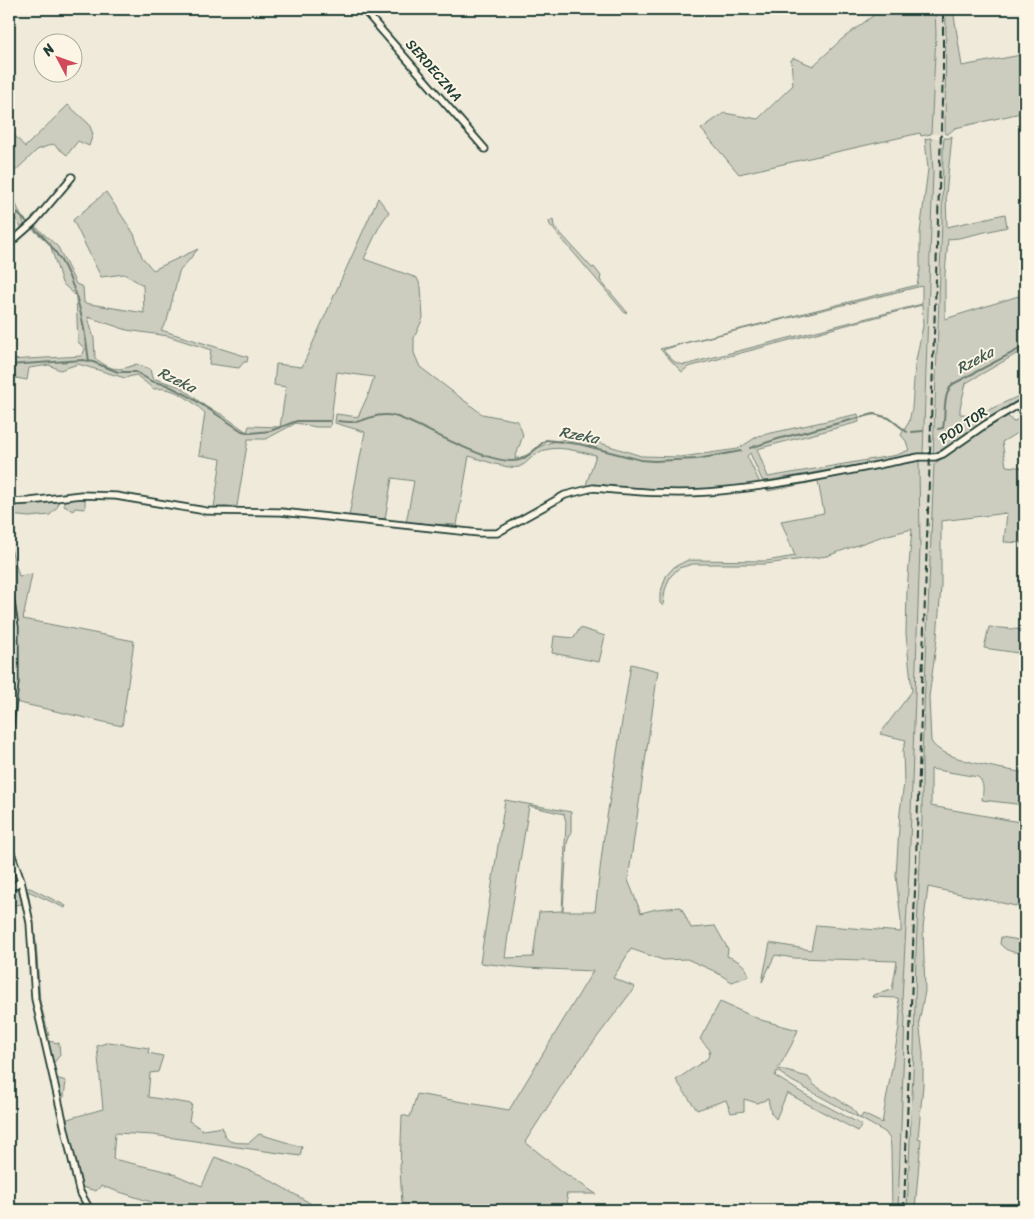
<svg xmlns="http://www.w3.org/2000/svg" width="1034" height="1219" font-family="Sriracha,sans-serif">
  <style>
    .built { fill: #dedbcc }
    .green { fill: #cccdbf; stroke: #76857a; fill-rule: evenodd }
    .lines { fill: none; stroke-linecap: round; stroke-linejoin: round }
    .stream { stroke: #6c7d71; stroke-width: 2 }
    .minor-casing { stroke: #1f3d34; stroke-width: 9 }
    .minor { stroke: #fcf5e5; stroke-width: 5.5 }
    .rail { stroke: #1f3d34; stroke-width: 2; stroke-dasharray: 8 4; stroke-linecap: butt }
    .labels { text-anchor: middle; stroke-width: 4; stroke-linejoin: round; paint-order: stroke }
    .street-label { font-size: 14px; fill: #1f3d34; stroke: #fcf5e5 }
    .water-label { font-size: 15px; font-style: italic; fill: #455d53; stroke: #fcf5e5 }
  </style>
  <rect width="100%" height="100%" fill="#efeada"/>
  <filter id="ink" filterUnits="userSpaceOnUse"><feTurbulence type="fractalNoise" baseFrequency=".02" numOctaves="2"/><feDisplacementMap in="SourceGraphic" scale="10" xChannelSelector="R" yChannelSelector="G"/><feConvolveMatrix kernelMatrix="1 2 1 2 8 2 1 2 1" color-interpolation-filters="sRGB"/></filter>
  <g filter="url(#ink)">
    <path class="built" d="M 935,9 L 946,9 L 947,14 L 944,134 L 931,134 L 936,35 Z
      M 931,138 L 943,138 L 942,221 L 932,450 L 924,450 L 933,172 Z
      M 938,459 L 929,697 L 929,887 L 923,928 L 914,1050 L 907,1210 L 896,1210 L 902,1027 L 899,996 L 910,749 L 916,512 L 919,460 Z"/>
    <path class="green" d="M 882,9 L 935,9 L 936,35 L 931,134 L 921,136 L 920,133 L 739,174 L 701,129 L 724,113 L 758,119 L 793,85 L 791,60 L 794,58 L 813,66 L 842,39 Z
      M 946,9 L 953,9 L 962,66 L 1021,55 L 1025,56 L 1025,112 L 955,128 L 948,134 L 945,134 Z
      M 68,105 L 89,124 L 93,134 L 89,146 L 78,141 L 67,155 L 53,144 L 37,150 L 9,177 L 9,129 L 25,147 Z
      M 952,136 L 946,194 L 947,227 L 1005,214 L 1007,227 L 959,238 L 948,239 L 945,274 L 945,319 L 1025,294 L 1025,349 L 966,383 L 960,408 L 960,414 L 978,415 L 1025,393 L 1025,398 L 933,455 L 942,221 L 943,148 L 944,138 L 949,138 Z
      M 931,138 L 933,172 L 923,455 L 909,456 L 766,481 L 762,480 L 750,453 L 747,456 L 759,481 L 757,484 L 681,492 L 603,485 L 586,485 L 596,455 C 577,452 556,443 538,453 C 531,456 527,464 519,467 C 509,470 480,459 469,456 L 457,525 L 406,523 L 414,481 L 392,478 L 385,519 L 349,516 L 365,432 L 335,423 L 336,414 L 358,417 L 368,395 L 374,377 L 337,372 L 330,427 L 316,427 L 296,423 L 266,439 L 248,439 L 237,506 L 214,508 L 221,459 L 199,455 L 205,413 C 191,400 174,386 154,389 L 136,375 L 125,378 L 78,364 L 60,370 L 49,365 L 29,368 L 27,380 L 16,378 L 13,371 L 9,370 L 9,360 L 82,356 L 85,349 L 78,342 L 76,296 L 62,283 L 50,244 L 30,227 L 34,225 L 58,247 L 76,284 L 83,287 L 84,303 L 144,313 L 143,285 L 124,274 L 101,277 L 73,220 L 106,192 L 134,234 L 142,257 L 153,270 L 198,249 L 179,272 L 167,321 L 161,330 L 248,357 L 247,362 L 244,362 L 239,368 L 209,364 L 211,350 L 168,336 L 127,330 L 88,317 L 94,339 L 95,358 C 110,370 119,372 136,364 L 150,369 L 152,378 L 181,387 L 206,407 L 221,414 L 247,432 L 249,426 L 280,427 L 286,387 L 274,385 L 276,364 L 302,367 L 378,198 L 389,212 L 380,225 L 364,259 L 417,278 L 421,287 L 423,318 L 414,338 L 414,353 L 420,367 L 482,414 L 518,421 L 523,435 L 515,459 L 527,455 L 545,444 L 578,436 L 641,456 L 681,457 L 738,449 L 758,436 L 858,414 L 859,422 L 757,449 L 768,477 L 897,455 L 909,450 L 906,441 L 901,435 L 909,422 L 912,408 L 915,365 L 923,326 L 922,305 L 688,367 L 682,372 L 660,349 L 917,285 L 920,270 L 920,233 L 928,169 L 925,139 ZM 922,286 L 922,304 L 699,361 C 680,368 676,365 663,350 L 685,343 Z
      M 9,187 L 26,228 L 23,231 L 9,207 Z
      M 553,220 L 554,226 L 592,268 L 594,267 L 601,276 L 600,280 L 627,312 L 625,313 L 550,225 L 549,221 Z
      M 1025,415 L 1025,428 L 1002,442 L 1006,466 L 1025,468 L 1025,543 L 1004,542 L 1007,513 L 941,521 L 941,587 L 937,638 L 929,697 L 931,741 C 939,760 1005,769 1025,773 L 1025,805 L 982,800 C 983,791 985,783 978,777 L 931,769 L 931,806 L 1025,823 L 1025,908 L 928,887 L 923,928 L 925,991 L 919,1022 L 923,1053 L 923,1085 L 918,1138 L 921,1139 L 915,1210 L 907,1210 L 914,1050 L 916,951 L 922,819 L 922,757 L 934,464 L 983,430 L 1008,416 L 1013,422 Z
      M 919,460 L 920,547 L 909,872 L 902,999 L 905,1016 L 898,1210 L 892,1210 L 891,1148 L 890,1139 L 885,1132 L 792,1081 L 777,1071 L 775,1076 L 804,1094 L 862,1125 L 858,1131 L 787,1093 L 776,1119 L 771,1113 L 768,1099 L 757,1103 L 744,1099 L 744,1111 L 731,1113 L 726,1100 L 697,1110 L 676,1080 L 708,1058 L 710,1050 L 700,1039 L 720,1002 L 761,1020 L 798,1030 L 791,1046 L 778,1069 L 808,1077 L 814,1085 L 852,1108 L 860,1119 L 863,1114 L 882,1123 L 899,1028 L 900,1011 L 898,998 L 872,997 L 873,995 L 892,990 L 897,961 L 794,958 L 775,955 L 762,982 L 770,943 L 811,950 L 816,925 L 901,932 L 901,921 L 896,876 L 900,812 L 904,783 L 903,750 L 906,740 L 880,734 L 912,691 L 906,634 L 907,590 L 912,529 L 880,537 L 827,556 L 765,564 L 693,564 L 679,568 L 670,577 L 665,590 L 663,606 L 660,603 L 660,594 L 666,576 L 674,567 L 688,560 L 766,561 L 795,556 L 781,521 L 824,513 L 818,481 L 768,491 L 766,487 Z
      M 85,498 L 85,509 L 75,508 L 73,511 L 64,506 L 64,500 Z
      M 58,502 L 58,506 L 50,515 L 29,517 L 9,515 L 9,504 Z
      M 9,542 L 19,576 L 32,574 L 23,619 L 134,641 L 122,726 L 15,702 L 17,627 L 9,566 Z
      M 9,611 L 11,637 L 9,710 Z
      M 989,627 L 1025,630 L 1025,654 L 984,648 Z
      M 580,628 L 605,636 L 599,662 L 552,653 L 554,636 L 574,638 Z
      M 631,664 L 658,671 L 628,880 L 641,913 L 656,909 L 681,907 L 691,928 L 715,926 L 728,949 L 727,956 C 737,960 746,964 749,976 L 732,982 L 714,971 L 687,959 L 663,960 L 631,949 L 613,978 L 635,987 L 567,1077 L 525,1142 L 563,1172 L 596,1194 L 566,1194 L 569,1210 L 396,1210 L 402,1204 L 400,1169 L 402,1115 L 410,1117 L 417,1094 L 509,1110 L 593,971 L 525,968 L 480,963 L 505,800 L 571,812 L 571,832 L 567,843 L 563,911 L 595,911 L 604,836 ZM 529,806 L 564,814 L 566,822 L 562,911 L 539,912 L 533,957 L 505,958 L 509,928 Z
      M 9,858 L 16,878 L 14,884 L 9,886 Z
      M 19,886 L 22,904 L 9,906 L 10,891 Z
      M 27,888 L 30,888 L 66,906 L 65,908 L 28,891 L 36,942 L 40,1002 L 49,1036 L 45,1036 L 37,999 L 25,890 Z
      M 1001,937 L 1025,941 L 1025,953 C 1014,952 1008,953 1000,944 Z
      M 47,1041 L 59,1043 L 60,1055 L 52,1065 Z
      M 109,1042 L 149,1048 L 148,1053 L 163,1056 L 158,1072 L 150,1073 L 148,1097 L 192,1104 L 189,1121 L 203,1130 L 222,1127 C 226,1145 233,1142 249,1143 L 259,1134 L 302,1147 L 300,1156 L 153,1135 L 115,1133 L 113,1159 L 169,1172 L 202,1186 L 215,1157 L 261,1175 L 322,1210 L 176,1210 L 101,1186 L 96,1191 L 82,1187 L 64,1120 L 103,1109 L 97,1046 Z
      M 56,1078 L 66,1081 L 64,1097 L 60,1099 Z"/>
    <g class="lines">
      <path class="stream" d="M 9,200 L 17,213 L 27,222
        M 34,228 C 73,261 83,313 89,362
        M 9,365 L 83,360 L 93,362 L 118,372 L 136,372 L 151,381 L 167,385 L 187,395 L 242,431 L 251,433 L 270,431 L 297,421 L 329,421
        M 338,421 C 345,422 353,423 360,421 C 372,417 381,413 394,416 C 423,424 495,471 522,459 C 531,455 539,445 546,440 L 579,444 L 641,460 L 654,461 L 697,459 L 741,451
        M 938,429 L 943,428 C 946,414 942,395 953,384 L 1025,346
        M 912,432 L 923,431
        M 750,448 L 781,438 L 874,414 L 889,418 L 907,432"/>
      <defs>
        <path id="minor" d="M 363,9 L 485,149
          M 9,244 L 34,222 L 72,177
          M 9,502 L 30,501 L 81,495 L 116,496 L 206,511 L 281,512 L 479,533 L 497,533 L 565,495 L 593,488 C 631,491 669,495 707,492 C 777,487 850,470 919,457 L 935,457 L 943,454 L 986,424 L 1025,401
          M 9,590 L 15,627 L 15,683 L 9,736
          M 9,847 L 21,881 L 30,923 L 35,999 L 79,1190 L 90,1210
          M 9,889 L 21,881"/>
      </defs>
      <use href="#minor" class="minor-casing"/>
      <use href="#minor" class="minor"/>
      <path class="rail" d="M 904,1210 L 943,73 L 943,9"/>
    </g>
  </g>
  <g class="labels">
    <g class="street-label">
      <text transform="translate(434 70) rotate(49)" y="5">SERDECZNA</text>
      <text transform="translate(963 425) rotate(-34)" y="5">POD TOR</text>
    </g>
    <g class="water-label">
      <text transform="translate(975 360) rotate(-28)" y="5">Rzeka</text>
      <text transform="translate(177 380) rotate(26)" y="5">Rzeka</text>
      <text transform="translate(579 435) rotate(11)" y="5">Rzeka</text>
    </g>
  </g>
  <rect width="1034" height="1219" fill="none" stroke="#fcf5e5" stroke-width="30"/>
  <rect x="15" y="15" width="1004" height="1189" fill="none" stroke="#1f3d34" stroke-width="2" filter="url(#ink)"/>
  <g transform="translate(58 58) rotate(311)"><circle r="24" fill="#fcf5e5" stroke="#a4ab9e"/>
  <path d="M0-4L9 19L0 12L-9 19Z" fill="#d1495b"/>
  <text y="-8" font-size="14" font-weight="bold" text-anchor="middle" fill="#1f3d34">N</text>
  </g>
</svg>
